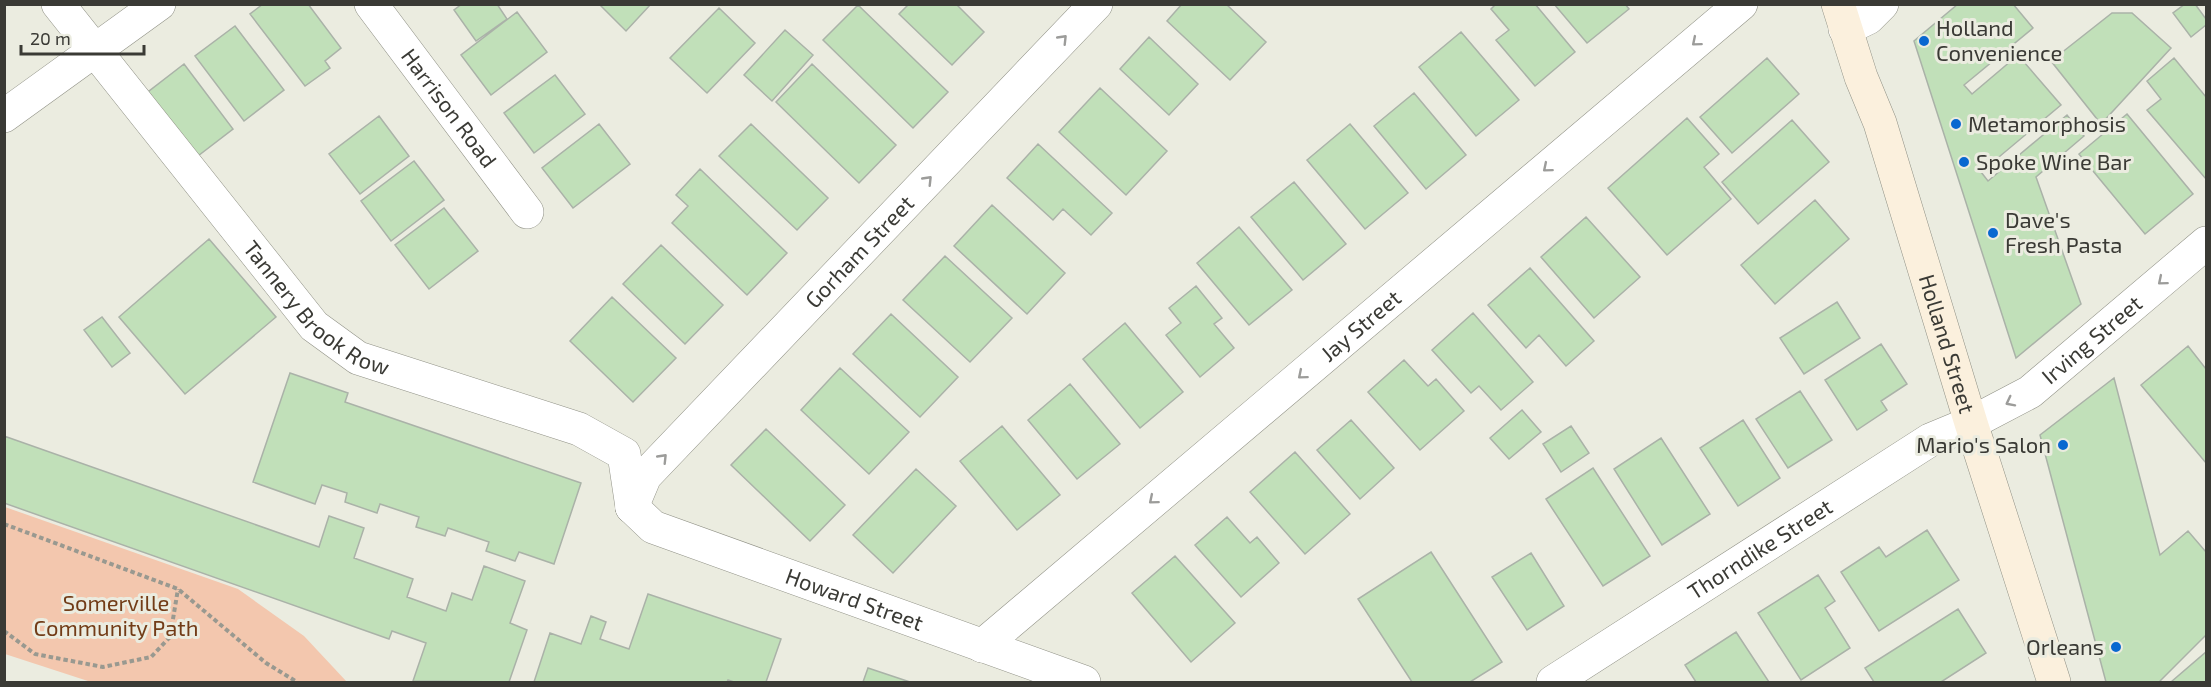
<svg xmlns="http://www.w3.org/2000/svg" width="2211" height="687" font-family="'Exo 2',sans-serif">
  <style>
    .green { fill: #f3c7ae }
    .building { fill: #c1e0b9; stroke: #aab2a8; stroke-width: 1.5 }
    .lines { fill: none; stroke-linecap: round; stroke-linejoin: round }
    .minor-casing { stroke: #909186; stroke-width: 34 }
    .secondary-casing { stroke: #909186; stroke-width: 34 }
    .path { stroke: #999990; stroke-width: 4; stroke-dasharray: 4.5 3; stroke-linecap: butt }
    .minor { stroke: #fff; stroke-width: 33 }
    .secondary { stroke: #fbf0dd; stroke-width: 33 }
    .oneway { stroke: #9c9c9a }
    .poi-dot { fill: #0968d0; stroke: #ebece0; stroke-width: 2 }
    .labels { text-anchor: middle; stroke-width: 6; stroke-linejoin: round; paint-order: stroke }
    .poi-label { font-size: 22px; fill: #3a3a35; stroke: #ebece0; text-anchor: start }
    .street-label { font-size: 22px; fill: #3a3a35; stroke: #ebece0 }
    .park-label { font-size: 22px; fill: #723c17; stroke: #ebece0 }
  </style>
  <rect width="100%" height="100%" fill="#ebece0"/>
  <path class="green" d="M 5,507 L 238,589 L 304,636 L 347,682 L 91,682 L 5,654 Z"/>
  <path class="building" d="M 263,4 L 308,4 L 341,48 L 325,61 L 330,68 L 305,86 L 250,14 Z
    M 462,4 L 497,4 L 507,19 L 476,41 L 454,10 Z
    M 599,4 L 651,4 L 626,31 Z
    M 909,4 L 956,4 L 984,32 L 952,65 L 899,14 Z
    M 1182,4 L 1226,4 L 1266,42 L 1230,80 L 1167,21 Z
    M 1496,4 L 1535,4 L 1575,52 L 1535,86 L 1496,40 L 1509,30 L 1491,9 Z
    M 1554,4 L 1625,4 L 1629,9 L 1587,43 Z
    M 1958,4 L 2013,4 L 2033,28 L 1964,85 L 1972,94 L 2018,55 L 2061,105 L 1981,172 L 1988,181 L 2067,115 L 2084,136 L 2036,177 L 2081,304 L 2016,358 L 1914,41 Z
    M 2185,4 L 2195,4 L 2206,19 L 2206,25 L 2191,37 L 2173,13 Z
    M 858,5 L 948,92 L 913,128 L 823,40 Z
    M 719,8 L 755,43 L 707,93 L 670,58 Z
    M 517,12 L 547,52 L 491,95 L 461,55 Z
    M 2112,13 L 2132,13 L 2171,48 L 2101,124 L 2051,61 Z
    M 235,26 L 284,90 L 244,121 L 195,56 Z
    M 785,30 L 813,55 L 772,101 L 744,75 Z
    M 1461,32 L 1519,100 L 1476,136 L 1419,67 Z
    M 1149,37 L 1198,84 L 1169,115 L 1120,69 Z
    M 1767,58 L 1799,94 L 1732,153 L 1700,117 Z
    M 2174,58 L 2206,97 L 2206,179 L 2147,110 L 2161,99 L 2147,81 Z
    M 184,64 L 233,129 L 194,159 L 144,95 Z
    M 812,64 L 896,145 L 859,183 L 776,102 Z
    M 555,75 L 585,114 L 534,153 L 504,113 Z
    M 1100,88 L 1167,151 L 1126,195 L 1059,132 Z
    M 1414,93 L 1466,155 L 1426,189 L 1374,126 Z
    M 2127,114 L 2193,194 L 2145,234 L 2079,154 Z
    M 379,116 L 409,156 L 360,194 L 329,154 Z
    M 1687,118 L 1719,154 L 1704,167 L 1731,199 L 1667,255 L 1608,188 Z
    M 1792,120 L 1829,162 L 1758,224 L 1722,182 Z
    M 599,124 L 630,164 L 573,208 L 542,168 Z
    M 751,124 L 828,198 L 797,230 L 719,156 Z
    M 1350,124 L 1408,193 L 1365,229 L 1307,160 Z
    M 1038,144 L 1112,213 L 1091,235 L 1063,209 L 1053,220 L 1007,178 Z
    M 414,161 L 444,200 L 391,241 L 361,201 Z
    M 700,169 L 787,253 L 747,295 L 672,223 L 688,206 L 676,195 Z
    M 1294,182 L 1346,244 L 1303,280 L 1251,217 Z
    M 1815,200 L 1849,239 L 1775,304 L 1741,265 Z
    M 992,205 L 1065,273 L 1027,314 L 954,246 Z
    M 444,208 L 478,251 L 429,289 L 395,245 Z
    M 1586,217 L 1640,277 L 1594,318 L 1541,257 Z
    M 1239,227 L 1292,290 L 1249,325 L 1197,263 Z
    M 209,239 L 276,317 L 185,394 L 119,317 Z
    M 661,245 L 723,305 L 685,344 L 623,284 Z
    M 945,256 L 1012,318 L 970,362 L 903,300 Z
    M 1530,268 L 1594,341 L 1566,366 L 1539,335 L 1526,348 L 1488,305 Z
    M 1196,286 L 1222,318 L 1214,324 L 1234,348 L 1200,377 L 1166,335 L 1181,323 L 1169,308 Z
    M 612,297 L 676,358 L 633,402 L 570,341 Z
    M 1837,302 L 1860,338 L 1804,374 L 1780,338 Z
    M 1473,313 L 1533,382 L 1501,410 L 1479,386 L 1471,393 L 1432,350 Z
    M 891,314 L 958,377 L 920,417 L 853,354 Z
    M 102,317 L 130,353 L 112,367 L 84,330 Z
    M 1125,323 L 1183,392 L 1140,428 L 1083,359 Z
    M 1881,344 L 1907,384 L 1881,401 L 1887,410 L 1857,430 L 1825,380 Z
    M 2188,346 L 2206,369 L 2206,463 L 2141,385 Z
    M 1404,360 L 1428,386 L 1436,379 L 1464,411 L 1420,450 L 1368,392 Z
    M 840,368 L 909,432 L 869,474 L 801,410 Z
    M 290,373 L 348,393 L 345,402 L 581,483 L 554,564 L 519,552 L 515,561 L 486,551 L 489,542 L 448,528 L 445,536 L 416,527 L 419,517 L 380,504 L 377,513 L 345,502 L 347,493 L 322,485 L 315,504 L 253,482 Z
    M 2114,378 L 2160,555 L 2188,531 L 2206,552 L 2206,635 L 2159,682 L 2106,682 L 2040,435 Z
    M 1070,384 L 1120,444 L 1077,479 L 1028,420 Z
    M 1800,391 L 1832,440 L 1788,468 L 1756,419 Z
    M 1522,410 L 1541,432 L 1509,459 L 1490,438 Z
    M 1351,420 L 1394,468 L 1360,499 L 1317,450 Z
    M 1743,420 L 1780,478 L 1738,506 L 1700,448 Z
    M 1002,426 L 1060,495 L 1017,530 L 960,461 Z
    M 1571,426 L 1589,453 L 1561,472 L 1543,444 Z
    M 766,429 L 845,505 L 810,541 L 731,465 Z
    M 4,436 L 319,547 L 329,516 L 364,528 L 354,558 L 413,579 L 407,597 L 446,611 L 452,593 L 472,600 L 484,566 L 525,581 L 510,623 L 527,630 L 509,682 L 413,681 L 426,643 L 392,631 L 389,639 L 4,503 Z
    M 1661,438 L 1710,514 L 1662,545 L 1614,469 Z
    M 1295,452 L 1350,514 L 1305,554 L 1250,492 Z
    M 1593,468 L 1650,556 L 1603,586 L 1546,499 Z
    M 916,469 L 956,506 L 893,573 L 853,535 Z
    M 1227,517 L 1250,543 L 1257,537 L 1279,563 L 1241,597 L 1195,545 Z
    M 1927,530 L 1959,580 L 1879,631 L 1841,572 L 1879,547 L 1886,557 Z
    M 1431,552 L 1502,662 L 1470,682 L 1412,682 L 1358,599 Z
    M 1531,553 L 1564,606 L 1527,630 L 1492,577 Z
    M 1175,556 L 1235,623 L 1191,662 L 1132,593 Z
    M 1818,575 L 1835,601 L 1825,608 L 1850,648 L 1801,680 L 1758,613 Z
    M 648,594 L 781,639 L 766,682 L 734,682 L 728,680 L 727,682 L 534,682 L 550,633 L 581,644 L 591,616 L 606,622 L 600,639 L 629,649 Z
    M 1958,609 L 1986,653 L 1941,682 L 1874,682 L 1865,668 Z
    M 1736,632 L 1769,682 L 1696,682 L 1685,665 Z
    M 2206,652 L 2206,682 L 2171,682 Z
    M 868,668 L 910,682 L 863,682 Z"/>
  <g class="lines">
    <defs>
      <g id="minor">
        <path id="s1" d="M 58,4 L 314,326 L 358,358 L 579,429 L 624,454 L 632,507"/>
        <path id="s2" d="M 371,4 L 527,212"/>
        <path d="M 1845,29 L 1868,18 L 1882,4"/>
        <path d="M 4,116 L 159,4"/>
        <path id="s3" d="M 632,507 L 645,476 L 1096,4"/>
        <path id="s4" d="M 632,507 L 653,527 L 1084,682"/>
        <path id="s5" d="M 982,646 L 1741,4"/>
        <path id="s6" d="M 1553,682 L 1930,440 L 1971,423 L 2030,392 L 2206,243"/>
      </g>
      <g id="secondary">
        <path id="s7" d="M 1838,4 L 1861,77 L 1880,123 L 1971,423 L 2054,682"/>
      </g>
    </defs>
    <use href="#minor" class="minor-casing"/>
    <use href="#secondary" class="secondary-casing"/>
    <path class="path" d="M 4,524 L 178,589 L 266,663 L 297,682
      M 4,631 L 35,654 L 103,667 L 151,657 L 170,637 L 178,589"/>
    <use href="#minor" class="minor"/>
    <use href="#secondary" class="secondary"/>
  </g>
  <defs><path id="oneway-chevron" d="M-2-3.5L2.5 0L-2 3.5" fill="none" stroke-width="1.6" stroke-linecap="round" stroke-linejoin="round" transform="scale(1.5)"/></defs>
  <g class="oneway">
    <use href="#oneway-chevron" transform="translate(1063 39) rotate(-46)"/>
    <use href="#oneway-chevron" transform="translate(1696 42) rotate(140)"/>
    <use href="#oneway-chevron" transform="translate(1547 168) rotate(140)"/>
    <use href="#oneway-chevron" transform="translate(928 180) rotate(-46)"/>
    <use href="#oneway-chevron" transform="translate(2162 281) rotate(140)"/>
    <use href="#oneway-chevron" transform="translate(1302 375) rotate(140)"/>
    <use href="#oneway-chevron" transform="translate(2010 402) rotate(153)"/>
    <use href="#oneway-chevron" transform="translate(663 458) rotate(-46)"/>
    <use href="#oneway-chevron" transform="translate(1153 500) rotate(140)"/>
  </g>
  <g class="poi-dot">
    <circle cx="1924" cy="41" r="6"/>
    <circle cx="1956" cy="124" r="6"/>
    <circle cx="1964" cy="162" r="6"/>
    <circle cx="1993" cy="233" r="6"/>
    <circle cx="2063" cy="445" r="6"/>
    <circle cx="2116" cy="647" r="6"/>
  </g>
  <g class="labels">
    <g class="poi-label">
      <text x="1936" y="36">Holland<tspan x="1936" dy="25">Convenience</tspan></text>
      <text x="1968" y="132">Metamorphosis</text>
      <text x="1976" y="170">Spoke Wine Bar</text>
      <text x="2005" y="228">Dave's<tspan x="2005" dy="25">Fresh Pasta</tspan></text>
      <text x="2051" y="453" text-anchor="end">Mario's Salon</text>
      <text x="2104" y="655" text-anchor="end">Orleans</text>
    </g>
    <g class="street-label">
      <text dy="8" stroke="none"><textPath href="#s2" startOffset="130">Harrison Road</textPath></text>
      <text dy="8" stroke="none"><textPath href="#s3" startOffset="344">Gorham Street</textPath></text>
      <text dy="8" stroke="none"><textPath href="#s1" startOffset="402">Tannery Brook Row</textPath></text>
      <text dy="8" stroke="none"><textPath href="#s5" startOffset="496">Jay Street</textPath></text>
      <text dy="8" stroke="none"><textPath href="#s6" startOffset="640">Irving Street</textPath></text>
      <text dy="8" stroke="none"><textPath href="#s7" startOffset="357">Holland Street</textPath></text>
      <text dy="8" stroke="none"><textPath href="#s6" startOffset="246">Thorndike Street</textPath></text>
      <text dy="8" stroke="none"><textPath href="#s4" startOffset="243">Howard Street</textPath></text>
    </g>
    <g class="park-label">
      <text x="116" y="611">Somerville<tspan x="116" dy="25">Community Path</tspan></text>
    </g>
  </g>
  <rect width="2211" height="687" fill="none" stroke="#3a3a35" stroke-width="12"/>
  <path d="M21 45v9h123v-9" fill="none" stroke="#3a3a35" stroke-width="3"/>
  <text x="30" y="45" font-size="18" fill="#3a3a35" stroke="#ebece0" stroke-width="4.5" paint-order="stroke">20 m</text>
</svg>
